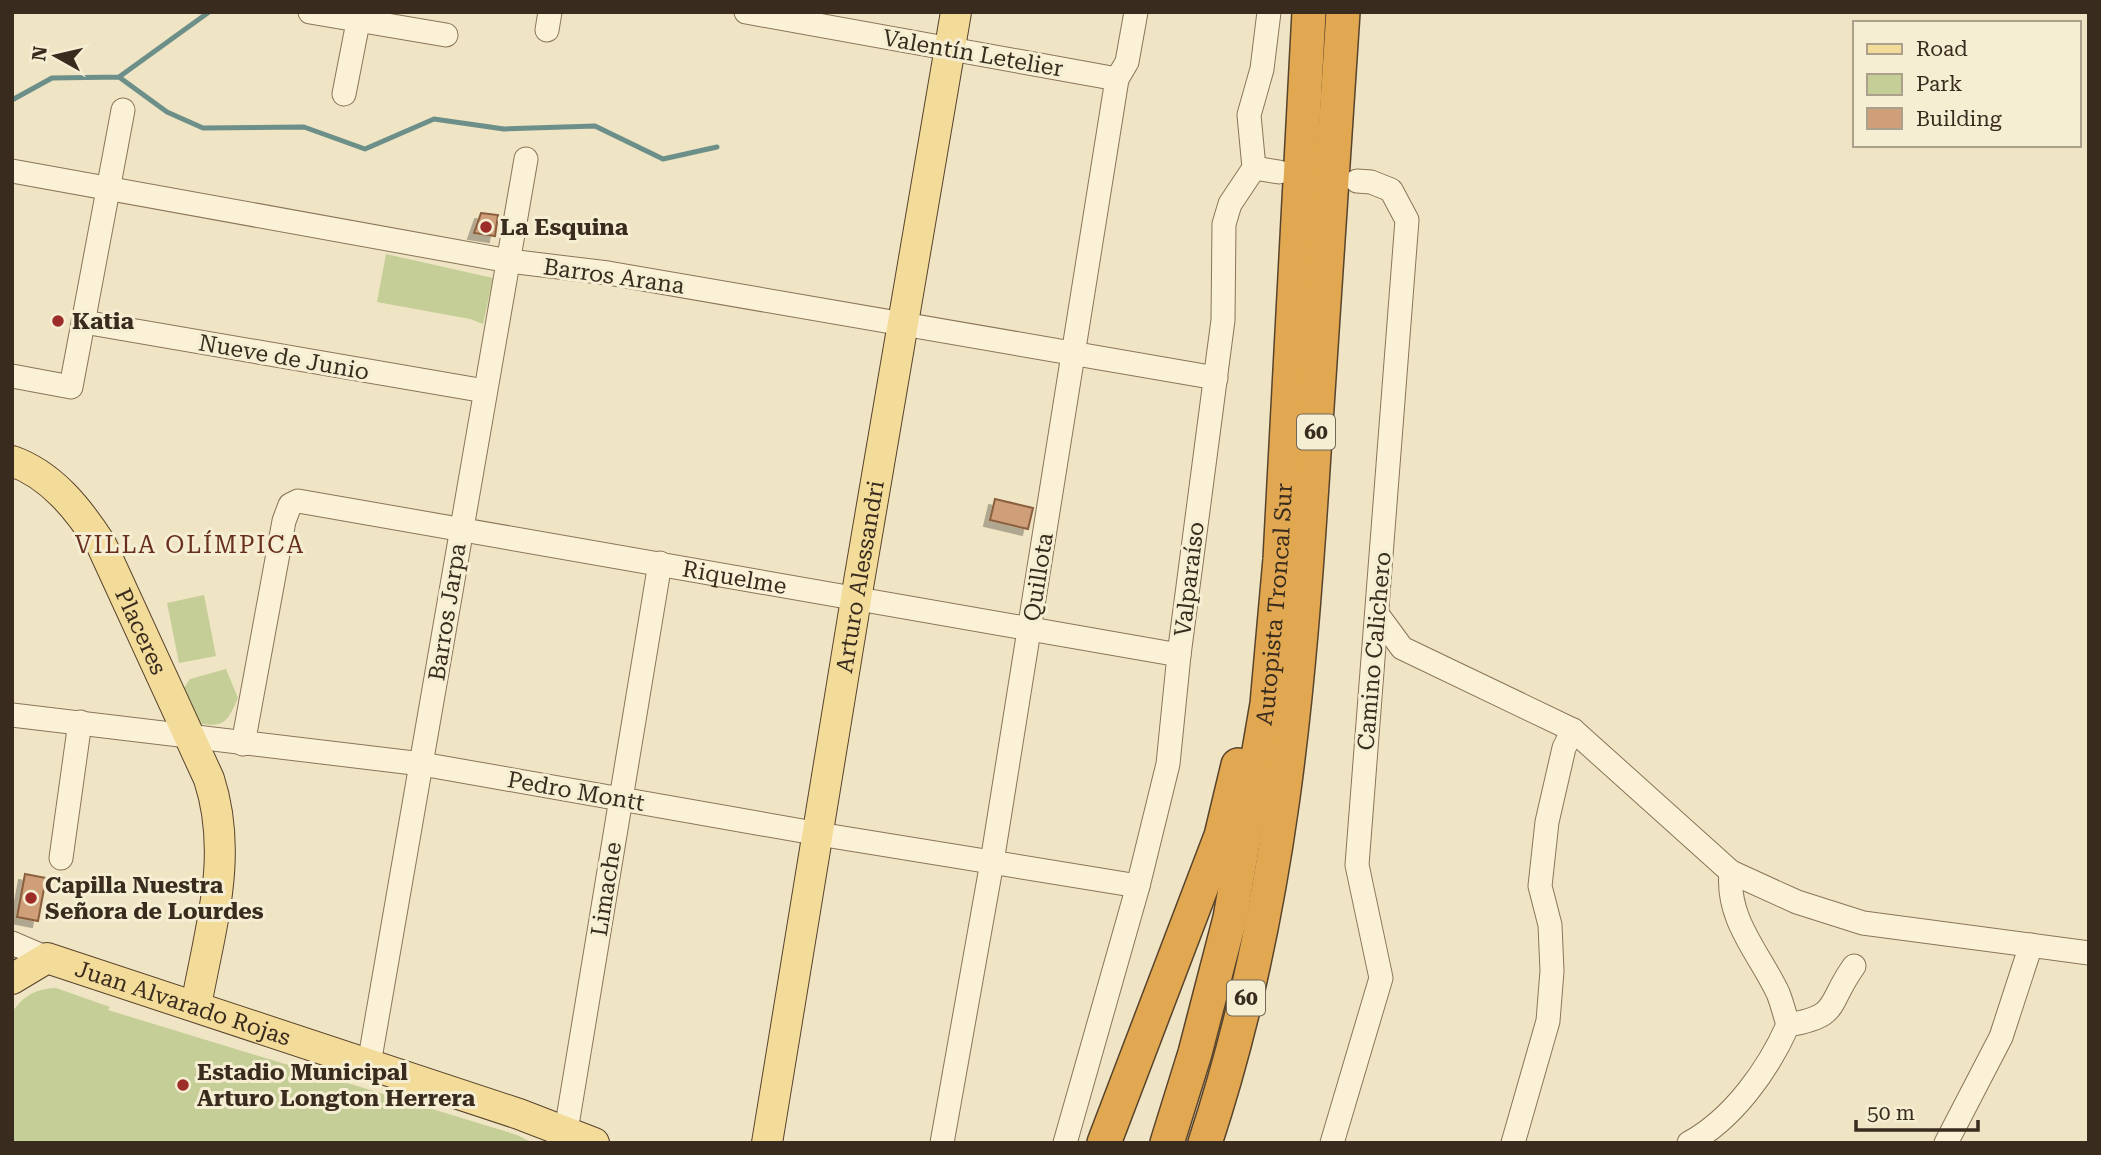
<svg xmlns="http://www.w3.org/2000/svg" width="2101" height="1155" font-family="'Roboto Serif',serif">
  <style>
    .green { fill: #c5ce96 }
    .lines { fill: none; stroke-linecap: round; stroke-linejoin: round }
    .stream { stroke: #6c9089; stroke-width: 5 }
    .building { fill: #ce9f78; stroke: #8a5f3e; stroke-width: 2; filter: url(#shadow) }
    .minor-casing { stroke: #8a7559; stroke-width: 25 }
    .major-casing { stroke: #58432d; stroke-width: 32 }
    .highway-casing { stroke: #58432d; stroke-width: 36 }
    .minor { stroke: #faf1d6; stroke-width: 23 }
    .major { stroke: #f3db9a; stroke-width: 30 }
    .highway { stroke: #e1a851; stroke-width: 33 }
    .poi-dot { fill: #9b2c27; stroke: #f6eed3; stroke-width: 2.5 }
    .labels { text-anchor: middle; stroke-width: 6; stroke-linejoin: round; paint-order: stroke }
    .shield { fill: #f6eed3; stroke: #726654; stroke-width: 2 }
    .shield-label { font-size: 21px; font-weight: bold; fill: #392c1e }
    .street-label { font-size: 23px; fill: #392c1e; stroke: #f6eed3 }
    .poi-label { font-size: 23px; font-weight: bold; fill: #392c1e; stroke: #f6eed3; text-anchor: start }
    .neighbourhood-label { font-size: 24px; letter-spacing: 2px; fill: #672f1c; stroke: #f6eed3 }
  </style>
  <defs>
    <filter id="shadow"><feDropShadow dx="-6" dy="6" stdDeviation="0" flood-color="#0004"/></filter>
  </defs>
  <rect width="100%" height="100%" fill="#efe4c3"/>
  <path class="green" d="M 386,254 L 493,278 L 483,324 L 470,319 L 377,302 Z
    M 204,595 L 216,656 L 179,663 L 167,603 Z
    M 226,669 L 238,698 C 227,723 224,728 196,723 L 181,692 L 190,679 Z
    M 56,988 L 110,1007 L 108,1010 L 517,1135 L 533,1143 L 12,1143 L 12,1012 C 25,995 35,989 56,988 Z"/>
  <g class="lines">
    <path class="stream" d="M 119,77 L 167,112 L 203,128 L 304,127 L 365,149 L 434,119 L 504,129 L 595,126 L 663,159 L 717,147
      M 12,100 L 52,78 L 119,77 L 209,12"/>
  </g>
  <path class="building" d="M 481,213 L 498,215 L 495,236 L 474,233 Z
    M 995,499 L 1033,508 L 1028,529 L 990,520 Z
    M 25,874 L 46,878 L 38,921 L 17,917 Z"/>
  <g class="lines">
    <defs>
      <g id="minor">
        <path d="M 310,12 L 446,35"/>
        <path d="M 746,12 L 1117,79"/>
        <path d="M 547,30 L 550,12"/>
        <path d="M 344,94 L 360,12"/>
        <path d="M 1254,168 L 1279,172"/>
        <path d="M 12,171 L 509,261 L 608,273 L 1216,378"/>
        <path d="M 84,322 L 485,391"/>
        <path d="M 12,376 L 71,387 L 123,110"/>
        <path d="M 1377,614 L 1402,648 L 1573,730 L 1731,872 L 1797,902 L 1863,923 L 2089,953"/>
        <path d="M 12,715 L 422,764 L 831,836 L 1138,886"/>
        <path id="s1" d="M 243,744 L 284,521 L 290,505 L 298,501 L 1179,655"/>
        <path d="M 61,858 L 80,722"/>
        <path d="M 1731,872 C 1726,919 1759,953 1778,993 C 1782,1003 1785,1015 1788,1025"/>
        <path d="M 12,943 L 47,958"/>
        <path d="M 369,1064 C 422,763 474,461 526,159"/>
        <path d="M 566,1131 L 660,563"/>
        <path d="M 942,1143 L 992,862 L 1117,79 L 1127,62 L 1136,12"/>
        <path d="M 1065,1143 L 1138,886 L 1168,764 L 1179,655 L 1223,320 L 1224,224 L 1230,204 L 1254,168 L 1249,115 L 1262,69 L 1269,12"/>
        <path d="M 1332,1143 L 1381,978 L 1357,865 L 1407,220 L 1391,190 L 1371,182 L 1357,181"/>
        <path d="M 1513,1143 L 1548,1021 L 1552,971 L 1550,925 L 1540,886 L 1547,822 L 1564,748 L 1573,730"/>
        <path d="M 1689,1143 C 1733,1119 1768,1070 1788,1025 C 1841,1016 1826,1005 1854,966"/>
        <path d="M 1946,1143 L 2001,1037 L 2031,945"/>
      </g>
      <g id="major">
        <path id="s2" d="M 12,461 C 52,475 79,510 101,544 L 209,779 C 234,856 210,928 196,1006"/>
        <path id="s3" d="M 12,979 L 47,958 L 519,1114 L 594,1143"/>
        <path id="s4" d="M 767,1143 L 856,599 L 956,12"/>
      </g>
      <g id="highway">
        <path d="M 1104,1143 L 1221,836 L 1238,765"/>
        <path id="s5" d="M 1167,1143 L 1195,1053 L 1230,918 L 1267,704 L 1280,559 L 1309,12"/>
        <path d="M 1205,1143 C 1281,913 1299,692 1314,453 C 1324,306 1333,159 1343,12"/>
      </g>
    </defs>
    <use href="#minor" class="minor-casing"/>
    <use href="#major" class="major-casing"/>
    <use href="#highway" class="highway-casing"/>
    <use href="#minor" class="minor"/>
    <use href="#major" class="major"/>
    <use href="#highway" class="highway"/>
  </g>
  <g class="poi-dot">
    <circle cx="486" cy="227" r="7"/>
    <circle cx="58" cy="321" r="7"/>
    <circle cx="31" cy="898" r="7"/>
    <circle cx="183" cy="1085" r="7"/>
  </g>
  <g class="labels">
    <g class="shield">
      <rect x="1297" y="414.5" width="38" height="35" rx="5"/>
      <rect x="1227" y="980.5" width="38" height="35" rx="5"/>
    </g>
    <g class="shield-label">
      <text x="1316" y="439">60</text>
      <text x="1246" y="1005">60</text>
    </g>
    <g class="street-label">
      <text transform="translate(973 53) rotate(10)" y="8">Valentín Letelier</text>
      <text transform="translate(614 276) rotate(8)" y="8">Barros Arana</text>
      <text transform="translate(284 357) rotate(10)" y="8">Nueve de Junio</text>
      <text dy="8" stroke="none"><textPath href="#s1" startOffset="696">Riquelme</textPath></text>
      <text dy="8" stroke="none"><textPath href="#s4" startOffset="574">Arturo Alessandri</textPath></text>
      <text transform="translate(1038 577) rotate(-81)" y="8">Quillota</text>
      <text transform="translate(1189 579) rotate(-83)" y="8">Valparaíso</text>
      <text dy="8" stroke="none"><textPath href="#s5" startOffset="551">Autopista Troncal Sur</textPath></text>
      <text transform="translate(447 612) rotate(-81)" y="8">Barros Jarpa</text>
      <text dy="8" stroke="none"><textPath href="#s2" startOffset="220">Placeres</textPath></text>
      <text transform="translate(1374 651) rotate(-85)" y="8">Camino Calichero</text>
      <text transform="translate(576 791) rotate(10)" y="8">Pedro Montt</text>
      <text transform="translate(606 889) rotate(-81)" y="8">Limache</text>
      <text dy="8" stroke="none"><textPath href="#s3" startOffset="184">Juan Alvarado Rojas</textPath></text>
    </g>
    <g class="poi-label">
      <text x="500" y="235">La Esquina</text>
      <text x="72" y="329">Katia</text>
      <text x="45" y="893">Capilla Nuestra<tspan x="45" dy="26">Señora de Lourdes</tspan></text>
      <text x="197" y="1080">Estadio Municipal<tspan x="197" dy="26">Arturo Longton Herrera</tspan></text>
    </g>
    <g class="neighbourhood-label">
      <text x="190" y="553">VILLA OLÍMPICA</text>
    </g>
  </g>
  <rect width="2101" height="1155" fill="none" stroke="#392c1e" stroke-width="28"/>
  <rect x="1853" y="21" width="228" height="126" fill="#f6eed3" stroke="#aaa08b" stroke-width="2"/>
  <rect x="1867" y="44" width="35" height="10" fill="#f3db9a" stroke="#aaa08b" stroke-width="2"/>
  <text x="1916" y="56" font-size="21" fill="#392c1e">Road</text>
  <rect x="1867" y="74" width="35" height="21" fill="#c5ce96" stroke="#aaa08b" stroke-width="2"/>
  <text x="1916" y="91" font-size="21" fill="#392c1e">Park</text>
  <rect x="1867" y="108" width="35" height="21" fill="#ce9f78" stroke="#aaa08b" stroke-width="2"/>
  <text x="1916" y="126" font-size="21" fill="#392c1e">Building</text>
  <g transform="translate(56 56) rotate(278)" stroke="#f6eed3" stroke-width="5" paint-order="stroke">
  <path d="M0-5L12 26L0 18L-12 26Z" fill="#392c1e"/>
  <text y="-10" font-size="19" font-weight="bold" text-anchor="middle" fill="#392c1e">N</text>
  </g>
  <path d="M1856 1120v10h122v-10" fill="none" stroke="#392c1e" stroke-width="3.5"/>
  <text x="1867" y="1120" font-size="21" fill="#392c1e" stroke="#f6eed3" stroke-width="5" paint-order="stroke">50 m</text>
</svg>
